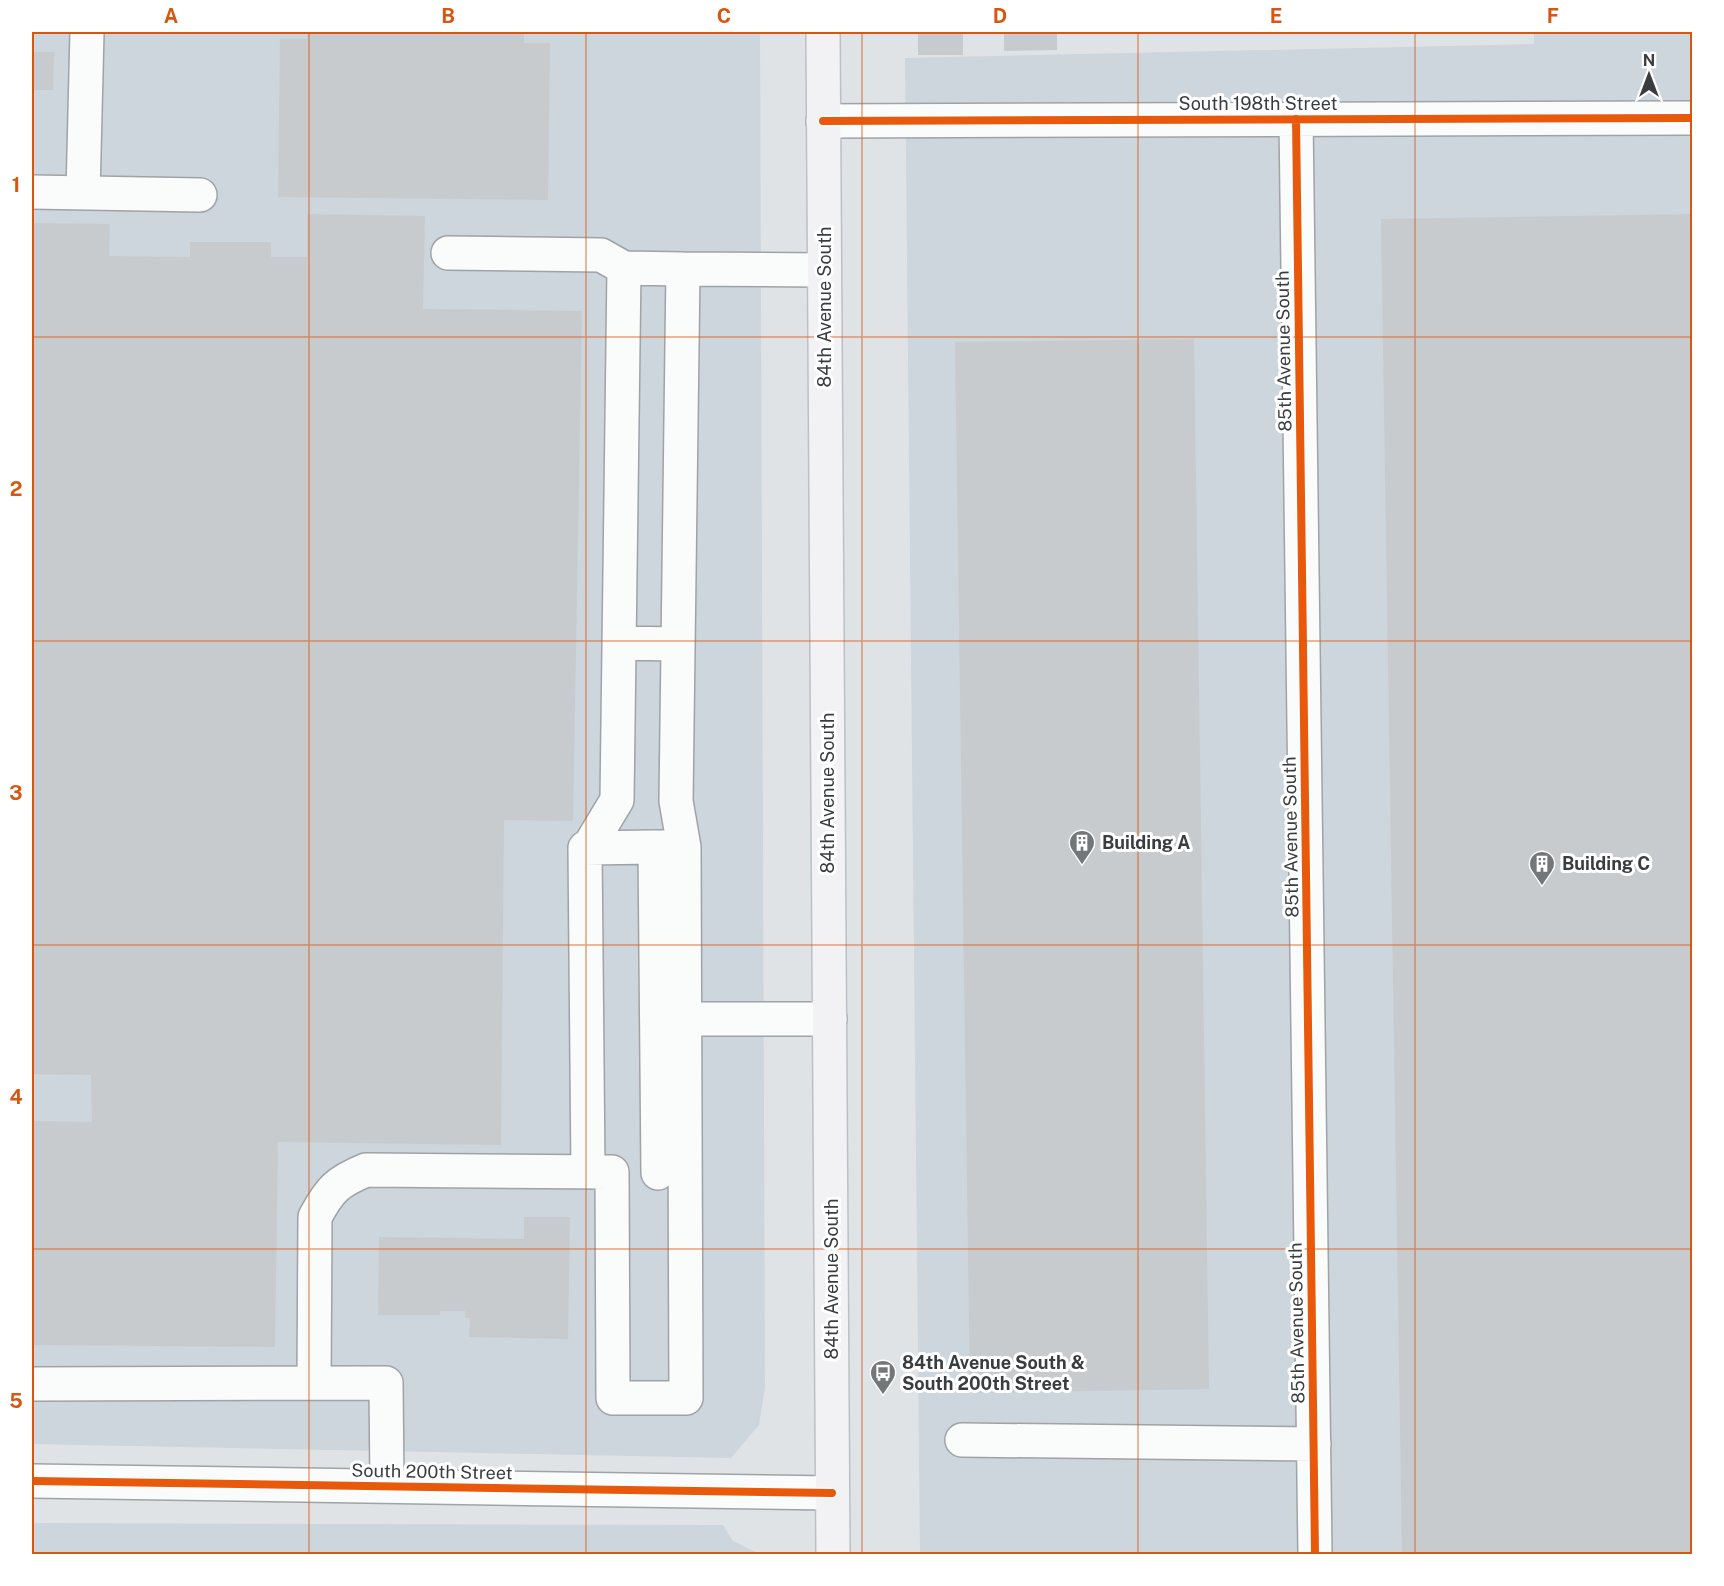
<svg xmlns="http://www.w3.org/2000/svg" width="1724" height="1586" font-family="'Public Sans',sans-serif">
  <style>
    .built { fill: #cdd5dd }
    .building { fill: #c8cbcd }
    .lines { fill: none; stroke-linecap: round; stroke-linejoin: round }
    .minor-casing { stroke: #a0a3a5; stroke-width: 36 }
    .major-casing { stroke: #bcbfc5; stroke-width: 36 }
    .minor { stroke: #fafbfb; stroke-width: 33 }
    .major { stroke: #f2f2f5; stroke-width: 33 }
    .cycleway-casing { stroke: #fff; stroke-width: 11 }
    .cycleway { stroke: #e8590c; stroke-width: 8 }
    .grid { fill: none; stroke: #d75611; stroke-width: 1.5; stroke-opacity: 0.55 }
    .labels { text-anchor: middle; stroke-width: 6; stroke-linejoin: round; paint-order: stroke }
    .street-label { font-size: 18px; fill: #3a3d40; stroke: #fff }
    .poi-label { font-size: 18px; font-weight: bold; fill: #3a3d40; stroke: #fff; text-anchor: start }
    .neatline { fill: none; stroke: #d75611; stroke-width: 2 }
    .grid-label { font-size: 20px; text-anchor: middle; font-weight: bold; fill: #d75611 }
  </style>
  <rect width="100%" height="100%" fill="#e0e3e6"/>
  <path class="built" d="M 32,32 L 760,32 L 765,1387 L 759,1425 L 731,1458 L 32,1444 Z
    M 1534,32 L 1692,32 L 1692,1554 L 920,1554 L 905,58 L 1534,44 Z
    M 32,1523 L 723,1525 L 733,1541 L 759,1554 L 32,1554 Z"/>
  <path class="building" d="M 307,32 L 524,32 L 524,43 L 550,43 L 548,200 L 278,197 L 280,39 L 307,39 Z
    M 918,32 L 963,32 L 963,55 L 918,55 Z
    M 1004,32 L 1057,32 L 1057,50 L 1004,51 Z
    M 32,52 L 54,52 L 53,90 L 32,90 Z
    M 307,214 L 425,216 L 423,309 L 582,311 L 573,821 L 504,820 L 501,1145 L 278,1142 L 275,1347 L 32,1345 L 32,1121 L 92,1122 L 91,1075 L 32,1074 L 32,223 L 110,224 L 109,256 L 190,257 L 190,242 L 271,242 L 271,257 L 307,257 Z
    M 1692,214 L 1692,1554 L 1402,1554 L 1381,219 Z
    M 1194,339 L 1209,1389 L 970,1393 L 955,342 Z
    M 524,1217 L 570,1217 L 568,1339 L 469,1337 L 470,1318 L 465,1318 L 465,1311 L 440,1311 L 440,1315 L 378,1315 L 379,1237 L 524,1239 Z"/>
  <g class="lines">
    <defs>
      <path id="minor" d="M 1296,119 L 1315,1554
        M 823,121 L 1692,118
        M 32,192 L 200,195
        M 83,193 L 87,32
        M 448,253 L 601,255 L 624,268
        M 683,269 L 824,270
        M 619,643 L 678,644
        M 588,848 L 617,800 L 624,268 L 683,269 L 676,801 L 684,847
        M 685,1019 L 830,1019
        M 588,1172 L 585,848 L 655,847 L 658,1173
        M 612,1172 L 613,1398 L 686,1398 L 684,847 L 655,847
        M 314,1383 L 315,1217 C 330,1189 337,1182 366,1170 L 608,1172
        M 32,1384 L 386,1383 L 387,1486
        M 962,1440 L 1314,1444
        M 32,1481 L 832,1493"/>
      <path id="major" d="M 823,32 L 833,1554"/>
    </defs>
    <use href="#minor" class="minor-casing"/>
    <use href="#major" class="major-casing"/>
    <use href="#minor" class="minor"/>
    <use href="#major" class="major"/>
    <defs>
      <path id="cycleway" d="M 1296,119 L 1315,1554
        M 823,121 L 1692,118
        M 32,1481 L 832,1493"/>
    </defs>
    <use href="#cycleway" class="cycleway-casing"/>
    <use href="#cycleway" class="cycleway"/>
  </g>
  <path class="grid" d="M 309,32 L 309,1554M 586,32 L 586,1554M 862,32 L 862,1554M 1138,32 L 1138,1554M 1415,32 L 1415,1554M 32,337 L 1692,337M 32,641 L 1692,641M 32,945 L 1692,945M 32,1249 L 1692,1249"/>
  <defs>
    <symbol id="building-pin" viewBox="-11 -11 22 30"><path d="M0 17L-7.5 6A9.5 9.5 0 1 1 7.5 6Z" fill="#74777a" stroke="#fff"/><path d="M-4-6H4V6H1V3H-1V6H-4ZM-2.5-4.3h1.7v1.8h-1.7ZM.8-4.3h1.7v1.8H.8ZM-2.5-1h1.7V.8h-1.7ZM.8-1h1.7V.8H.8Z" fill="#fff"/></symbol>
    <symbol id="bus-pin" viewBox="-11 -11 22 30"><path d="M0 17L-7.5 6A9.5 9.5 0 1 1 7.5 6Z" fill="#74777a" stroke="#fff"/><path d="M-5-6H5V4H4V6H2V4H-2V6H-4V4H-5ZM-3.5-4V0h7V-4ZM-3.5 1.2v1.5H-2V1.2ZM2 1.2v1.5H3.5V1.2Z" fill="#fff"/></symbol>
  </defs>
  <g fill-rule="evenodd">
    <use href="#building-pin" x="1067" y="828" width="30" height="40"/>
    <use href="#building-pin" x="1527" y="849" width="30" height="40"/>
    <use href="#bus-pin" x="868" y="1358" width="30" height="40"/>
  </g>
  <g class="labels">
    <g class="street-label">
      <text x="1258" y="110">South 198th Street</text>
      <text transform="translate(825 307) rotate(-90)" y="6">84th Avenue South</text>
      <text transform="translate(1284 351) rotate(-91)" y="6">85th Avenue South</text>
      <text transform="translate(828 793) rotate(-90)" y="6">84th Avenue South</text>
      <text transform="translate(1291 837) rotate(-91)" y="6">85th Avenue South</text>
      <text transform="translate(832 1279) rotate(-90)" y="6">84th Avenue South</text>
      <text transform="translate(1297 1323) rotate(-91)" y="6">85th Avenue South</text>
      <text transform="translate(432 1472) rotate(1)" y="6">South 200th Street</text>
    </g>
    <g class="poi-label">
      <text x="1102" y="849">Building A</text>
      <text x="1562" y="870">Building C</text>
      <text x="902" y="1369">84th Avenue South &amp;<tspan x="902" dy="21">South 200th Street</tspan></text>
    </g>
  </g>
  <rect width="1724" height="1586" fill="none" stroke="#ffffff" stroke-width="66"/>
  <g transform="translate(1649 75)" stroke="#ffffff" stroke-width="4.5" paint-order="stroke">
  <path d="M0-4.5L10 22L0 15L-10 22Z" fill="#3a3d40"/>
  <text y="-9" font-size="16" font-weight="bold" text-anchor="middle" fill="#3a3d40">N</text>
  </g>
  <rect x="33" y="33" width="1658" height="1520" class="neatline"/>
  <g class="grid-label">
    <text x="171" y="23">A</text>
    <text x="448" y="23">B</text>
    <text x="724" y="23">C</text>
    <text x="1000" y="23">D</text>
    <text x="1276" y="23">E</text>
    <text x="1553" y="23">F</text>
    <text x="16" y="192">1</text>
    <text x="16" y="496">2</text>
    <text x="16" y="800">3</text>
    <text x="16" y="1104">4</text>
    <text x="16" y="1408">5</text>
  </g>
</svg>
